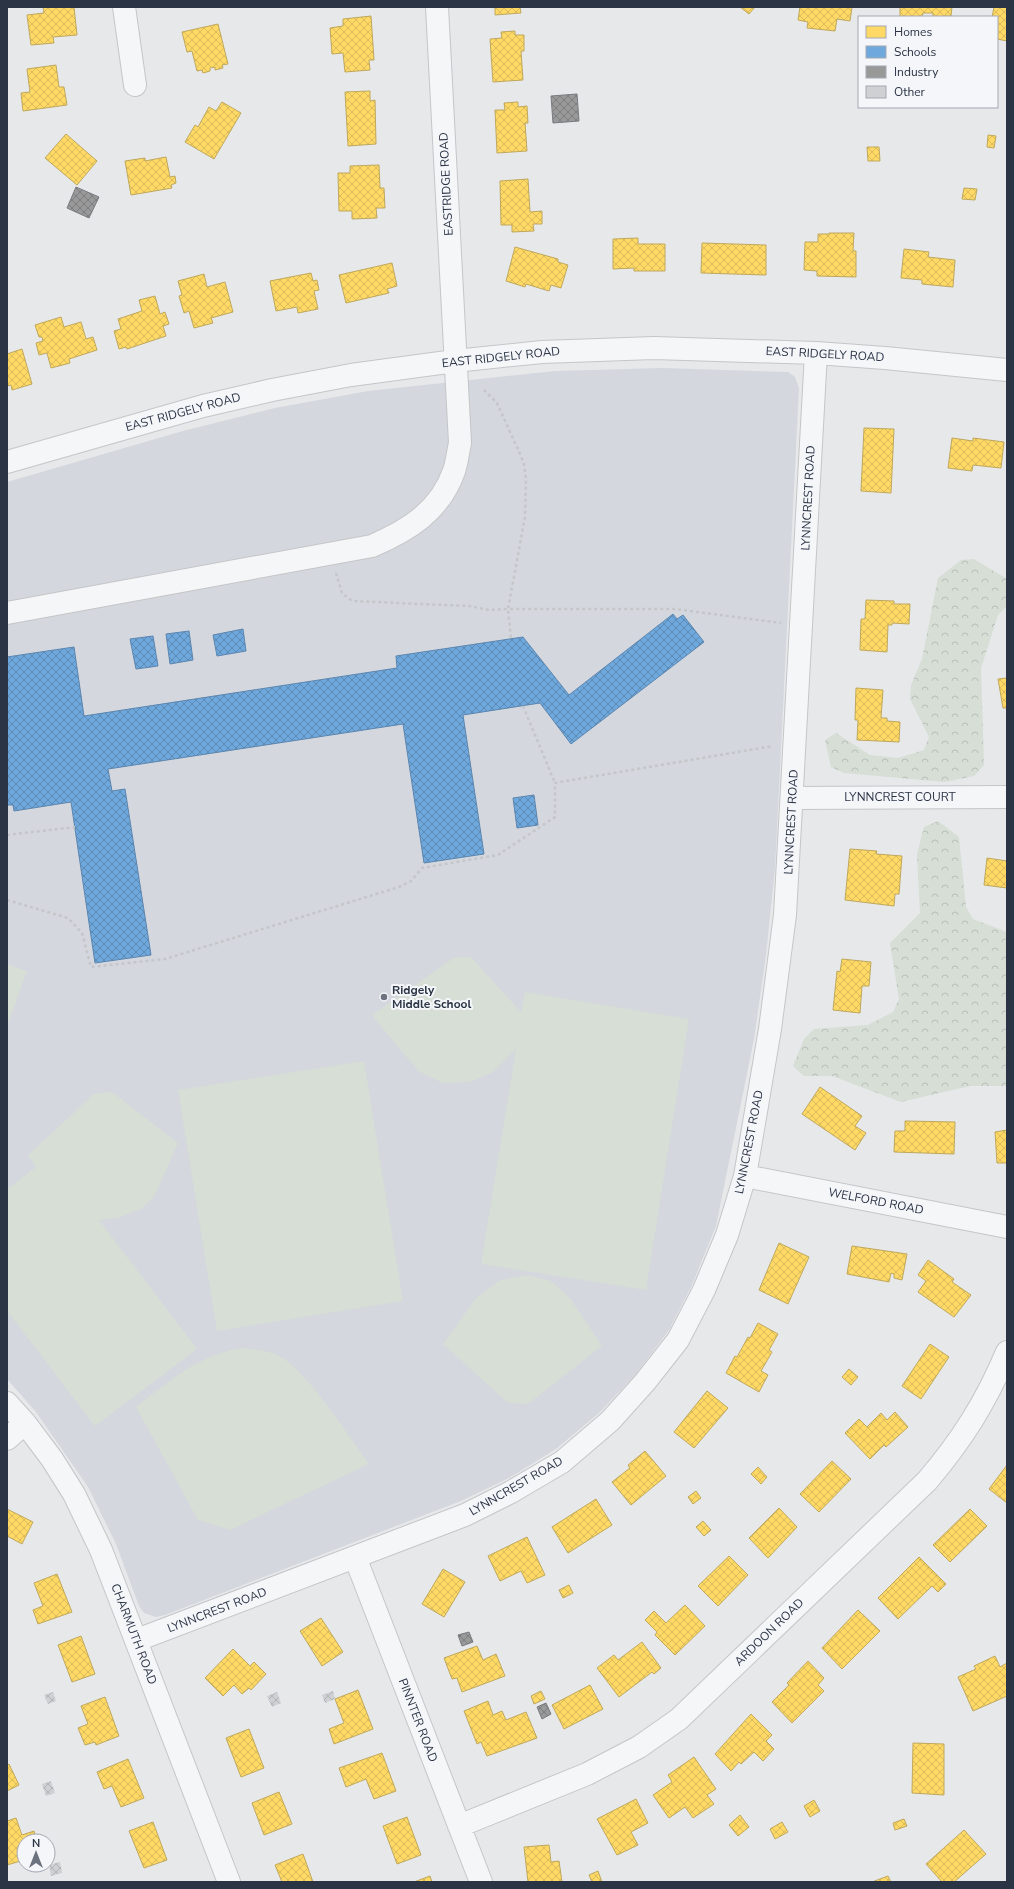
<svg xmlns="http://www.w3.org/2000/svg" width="1014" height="1889" font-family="'Nunito Sans',sans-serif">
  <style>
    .built { fill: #d4d7dd }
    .forest { fill: url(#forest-crowns) }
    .pitch { fill: #d6ded6 }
    .homes { fill: url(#homes-cross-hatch); stroke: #bfa85c }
    .schools { fill: url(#schools-cross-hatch); stroke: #5b85af }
    .industry { fill: url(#industry-cross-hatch); stroke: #787b80 }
    .building { fill: url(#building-cross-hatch) }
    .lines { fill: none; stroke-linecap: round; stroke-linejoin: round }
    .minor-casing { stroke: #c4c6c8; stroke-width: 24 }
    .path { stroke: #c5c6ca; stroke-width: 2.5; stroke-dasharray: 3 3; stroke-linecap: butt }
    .minor { stroke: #f5f6f7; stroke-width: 22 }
    .poi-dot { fill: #6c737f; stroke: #f4f6f9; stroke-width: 1.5 }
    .labels { text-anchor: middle; stroke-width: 4; stroke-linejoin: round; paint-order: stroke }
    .street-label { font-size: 12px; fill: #2b3445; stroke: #f4f6f9 }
    .poi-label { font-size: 12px; font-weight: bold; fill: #2b3445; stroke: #f4f6f9; text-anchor: start }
  </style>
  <defs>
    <pattern id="forest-crowns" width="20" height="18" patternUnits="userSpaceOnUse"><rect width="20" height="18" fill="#d6ded6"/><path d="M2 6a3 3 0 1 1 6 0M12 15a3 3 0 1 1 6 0" fill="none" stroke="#b8bfb9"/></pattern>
    <pattern id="homes-cross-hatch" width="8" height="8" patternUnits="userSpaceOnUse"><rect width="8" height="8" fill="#ffd966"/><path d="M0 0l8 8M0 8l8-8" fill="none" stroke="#dbbb5a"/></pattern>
    <pattern id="schools-cross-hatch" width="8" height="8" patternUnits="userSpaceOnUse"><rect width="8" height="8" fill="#6fa8dc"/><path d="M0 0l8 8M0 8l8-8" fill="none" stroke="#5b8ab4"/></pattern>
    <pattern id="industry-cross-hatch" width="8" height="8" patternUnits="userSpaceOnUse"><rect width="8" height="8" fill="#999"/><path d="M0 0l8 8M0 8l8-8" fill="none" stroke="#7d7e7f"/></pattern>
    <pattern id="building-cross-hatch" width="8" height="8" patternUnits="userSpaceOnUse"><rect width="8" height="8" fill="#ced0d3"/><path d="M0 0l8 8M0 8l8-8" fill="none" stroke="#b1b3b6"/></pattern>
  </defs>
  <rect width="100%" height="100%" fill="#e6e8ea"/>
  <path class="built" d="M 663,368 L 788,372 L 795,377 L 799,388 L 775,868 L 766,955 L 754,1039 L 716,1226 L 692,1285 L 669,1330 L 636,1374 L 599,1413 L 556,1449 L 509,1478 L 461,1501 L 165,1615 L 156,1617 L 144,1613 L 139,1606 L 116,1544 L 88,1487 L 36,1412 L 7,1379 L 7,482 L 183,431 L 275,408 L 368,391 L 555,371 Z"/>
  <path class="forest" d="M 974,559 L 1007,579 L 1007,606 L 998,615 L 981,668 L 984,765 L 974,776 L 945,782 L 844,773 L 831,767 L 825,740 L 836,733 L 870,755 L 898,758 L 924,750 L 929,737 L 910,699 L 911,685 L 922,659 L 938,578 L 961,560 Z
    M 938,821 L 959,837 L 966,907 L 973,919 L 1007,932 L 1007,1086 L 970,1086 L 901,1102 L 832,1076 L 804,1076 L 793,1066 L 804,1039 L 814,1029 L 868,1025 L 893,1012 L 899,999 L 890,943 L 920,913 L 917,854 L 924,827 Z"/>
  <path class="pitch" d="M 455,957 L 471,957 L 521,1012 L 525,992 L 689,1019 L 646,1290 L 481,1264 L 516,1049 L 493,1072 L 470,1082 L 443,1083 L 420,1072 L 403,1053 L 372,1015 Z
    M 7,964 L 27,971 L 7,1027 Z
    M 364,1061 L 403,1301 L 217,1331 L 178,1090 Z
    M 112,1092 L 178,1143 L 154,1197 L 141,1209 L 118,1218 L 99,1220 L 197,1349 L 95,1426 L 7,1311 L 7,1189 L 36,1167 L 28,1155 L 95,1093 Z
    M 528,1275 L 551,1281 L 570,1298 L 602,1346 L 528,1404 L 508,1403 L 443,1344 L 476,1298 L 500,1280 Z
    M 241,1348 C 253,1349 266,1350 277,1355 C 304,1366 350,1438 369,1464 L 230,1530 L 198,1520 L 136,1407 C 172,1379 195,1357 241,1348 Z"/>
  <path class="homes" d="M 43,7 L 74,7 L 77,35 L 53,37 L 54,43 L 31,45 L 27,15 L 44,13 Z
    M 495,7 L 520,7 L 521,13 L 495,15 Z
    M 740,7 L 755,7 L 749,14 Z
    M 800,7 L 852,7 L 850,21 L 837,19 L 835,31 L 807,28 L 808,22 L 798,20 Z
    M 900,7 L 952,7 L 951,16 L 933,17 L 933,13 L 923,13 L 922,17 L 900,17 Z
    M 994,7 L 1007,7 L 1007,41 L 997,39 L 997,17 L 992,17 Z
    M 371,16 L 374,60 L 369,60 L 370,70 L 345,72 L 343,53 L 332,54 L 330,28 L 343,26 L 343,19 Z
    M 218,24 L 228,64 L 222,65 L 223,68 L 215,70 L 215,67 L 210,68 L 210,71 L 203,73 L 202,70 L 197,71 L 192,51 L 187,52 L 182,32 Z
    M 515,31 L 515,35 L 524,35 L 524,51 L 521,51 L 523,80 L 493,82 L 490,39 L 502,38 L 501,32 Z
    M 56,65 L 59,87 L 64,87 L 67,105 L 23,111 L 21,93 L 30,92 L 27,69 Z
    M 370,91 L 370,101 L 375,100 L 376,144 L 348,146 L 345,92 Z
    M 222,102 L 241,113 L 214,159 L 185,142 L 195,125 L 198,127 L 209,107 L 216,111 Z
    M 518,102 L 518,107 L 527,106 L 528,123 L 525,123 L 527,151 L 497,153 L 495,110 L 505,110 L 504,103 Z
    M 66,134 L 97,161 L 77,185 L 45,158 Z
    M 988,135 L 996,136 L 994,148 L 987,147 Z
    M 867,147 L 879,147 L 880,161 L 868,161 Z
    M 166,157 L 170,177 L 175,176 L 176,183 L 171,185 L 172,188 L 131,195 L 125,161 L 145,158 L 145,161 Z
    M 379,165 L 380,188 L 384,188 L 385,208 L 376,208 L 377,218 L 352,219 L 352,211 L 339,211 L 338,173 L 350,173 L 350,166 Z
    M 528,179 L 530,212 L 542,211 L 542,224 L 533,224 L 534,231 L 512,232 L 512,225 L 501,225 L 500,181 Z
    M 964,188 L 977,189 L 975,200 L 962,199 Z
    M 829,233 L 854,233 L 853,251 L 856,251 L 856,277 L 817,276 L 817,271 L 804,270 L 805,242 L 818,242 L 818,234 L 829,234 Z
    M 638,238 L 638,244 L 665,244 L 665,271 L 634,271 L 634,268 L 613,269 L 613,239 Z
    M 702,243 L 766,245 L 766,275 L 701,273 Z
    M 515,247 L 558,259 L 558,262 L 568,265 L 561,288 L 551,285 L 549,291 L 526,284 L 525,287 L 506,281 Z
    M 904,249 L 929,252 L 928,257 L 955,260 L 953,287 L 922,284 L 922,280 L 901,278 Z
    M 392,263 L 397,286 L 387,289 L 389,293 L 346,303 L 339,275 Z
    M 311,273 L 313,281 L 317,280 L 319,290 L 314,291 L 318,309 L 298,313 L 297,307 L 276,311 L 270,281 Z
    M 204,274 L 207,287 L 225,282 L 233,312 L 211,318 L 213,323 L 194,328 L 189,311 L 184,313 L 179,296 L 182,295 L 178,281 Z
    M 155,296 L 160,314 L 165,312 L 169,324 L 163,326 L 166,336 L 127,349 L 126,347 L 119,349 L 114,331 L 121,329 L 118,319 L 142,311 L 139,300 Z
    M 61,317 L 64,327 L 81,322 L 86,339 L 93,337 L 97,350 L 69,359 L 70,363 L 51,368 L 47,353 L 39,355 L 36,343 L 43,341 L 42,337 L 39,337 L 35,325 Z
    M 22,349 L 32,384 L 12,390 L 11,385 L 7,386 L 7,354 Z
    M 864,428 L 894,429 L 891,493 L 861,491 Z
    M 952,438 L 973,441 L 973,438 L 1004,442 L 1001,468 L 973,465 L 972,471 L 948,468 Z
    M 866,600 L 894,601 L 894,604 L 910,604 L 909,624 L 892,623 L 892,625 L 888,625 L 887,652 L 860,650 L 861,619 L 865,619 Z
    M 1007,678 L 1007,708 L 1003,708 L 998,679 Z
    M 856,688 L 883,690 L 881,718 L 887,718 L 887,721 L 900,722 L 899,742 L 857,740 L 858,720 L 855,720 Z
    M 850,849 L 877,851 L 876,854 L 902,856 L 899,894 L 895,894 L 894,906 L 845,900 Z
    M 987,858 L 1007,861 L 1007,888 L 984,885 Z
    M 842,959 L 871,962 L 869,986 L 862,986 L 860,1013 L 833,1010 L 837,971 L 840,972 Z
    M 820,1087 L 862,1116 L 855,1126 L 866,1133 L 855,1150 L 802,1114 Z
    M 905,1121 L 955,1122 L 954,1154 L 894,1152 L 895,1131 L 905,1131 Z
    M 1007,1130 L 1007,1163 L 997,1163 L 995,1132 Z
    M 779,1243 L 809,1257 L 788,1304 L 759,1290 Z
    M 852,1246 L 907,1254 L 902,1280 L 894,1278 L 894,1274 L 891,1273 L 889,1282 L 847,1274 Z
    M 928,1260 L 954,1279 L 952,1282 L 971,1295 L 954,1317 L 918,1292 L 926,1281 L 918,1275 Z
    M 758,1323 L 778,1334 L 769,1350 L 772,1352 L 761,1371 L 768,1375 L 759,1392 L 726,1373 L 735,1356 L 737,1357 L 748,1337 L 750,1338 Z
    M 930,1344 L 949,1357 L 921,1399 L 902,1386 Z
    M 849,1369 L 858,1377 L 851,1385 L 842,1377 Z
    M 707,1391 L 728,1408 L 694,1448 L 674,1432 Z
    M 895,1412 L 908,1427 L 886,1447 L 884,1445 L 870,1459 L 845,1433 L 859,1419 L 867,1427 L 881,1413 L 887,1420 Z
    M 645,1451 L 666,1476 L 631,1505 L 612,1482 L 630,1468 L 628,1465 Z
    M 832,1461 L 851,1479 L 819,1512 L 800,1494 Z
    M 1007,1465 L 1007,1503 L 989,1489 Z
    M 758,1467 L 767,1477 L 761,1484 L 751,1474 Z
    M 696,1491 L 701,1498 L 693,1504 L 688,1497 Z
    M 596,1499 L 612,1525 L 568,1553 L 552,1527 Z
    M 779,1508 L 797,1527 L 768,1558 L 749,1538 Z
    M 7,1509 L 33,1522 L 22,1544 L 7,1536 Z
    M 970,1509 L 987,1526 L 950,1562 L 933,1545 Z
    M 703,1521 L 711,1530 L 704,1536 L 696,1527 Z
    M 527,1537 L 545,1575 L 527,1583 L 521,1571 L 500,1581 L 488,1556 Z
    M 729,1556 L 748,1575 L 718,1606 L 698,1586 Z
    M 919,1557 L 946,1584 L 938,1592 L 932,1586 L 898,1619 L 878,1598 Z
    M 443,1569 L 465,1582 L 444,1617 L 422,1604 Z
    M 57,1574 L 72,1612 L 38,1624 L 33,1610 L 43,1606 L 34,1583 Z
    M 569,1585 L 573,1593 L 563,1598 L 559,1590 Z
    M 685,1605 L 705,1626 L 675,1655 L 655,1635 L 657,1632 L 645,1620 L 654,1611 L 666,1623 Z
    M 858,1610 L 880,1631 L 842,1669 L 822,1648 Z
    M 321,1618 L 343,1652 L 322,1666 L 300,1631 Z
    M 81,1636 L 95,1674 L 72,1682 L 58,1645 Z
    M 642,1642 L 661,1668 L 654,1674 L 652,1672 L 619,1697 L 597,1668 L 614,1655 L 618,1660 Z
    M 477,1646 L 483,1660 L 496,1654 L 505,1676 L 462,1692 L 457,1678 L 452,1679 L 444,1658 Z
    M 233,1649 L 250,1666 L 254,1662 L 266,1674 L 251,1690 L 249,1688 L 242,1694 L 234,1685 L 223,1696 L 205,1678 Z
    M 995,1656 L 1000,1667 L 1007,1663 L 1007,1696 L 973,1711 L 958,1677 L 976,1669 L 974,1666 Z
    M 808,1661 L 824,1678 L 818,1685 L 824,1691 L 792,1723 L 772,1702 L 789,1685 L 787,1683 Z
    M 590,1685 L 603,1709 L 564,1729 L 552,1705 Z
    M 358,1690 L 373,1729 L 334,1744 L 329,1729 L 344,1723 L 335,1699 Z
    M 541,1691 L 545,1699 L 534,1704 L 531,1696 Z
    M 105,1697 L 119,1736 L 96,1745 L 95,1742 L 85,1745 L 78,1728 L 88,1724 L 81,1706 Z
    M 488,1701 L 493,1715 L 502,1711 L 506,1720 L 526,1712 L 537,1738 L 487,1756 L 481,1742 L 477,1744 L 464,1711 Z
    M 751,1714 L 772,1735 L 766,1741 L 774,1749 L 763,1761 L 754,1752 L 741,1764 L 739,1762 L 731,1771 L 715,1754 Z
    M 249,1729 L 264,1768 L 241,1777 L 226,1738 Z
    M 913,1743 L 944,1744 L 944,1795 L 912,1793 Z
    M 382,1753 L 396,1791 L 374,1799 L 366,1779 L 346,1787 L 339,1768 Z
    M 694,1757 L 716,1789 L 707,1795 L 714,1804 L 693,1818 L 685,1807 L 669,1818 L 653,1795 L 672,1782 L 668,1775 Z
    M 128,1759 L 144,1798 L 121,1807 L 112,1786 L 104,1789 L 97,1772 Z
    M 9,1764 L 19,1785 L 7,1791 L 7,1766 Z
    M 279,1792 L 292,1824 L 264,1835 L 252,1803 Z
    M 636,1799 L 648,1823 L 631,1832 L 638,1845 L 617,1855 L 597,1819 Z
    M 814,1800 L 820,1811 L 810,1817 L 804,1806 Z
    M 740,1815 L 749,1827 L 738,1836 L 729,1825 Z
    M 407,1817 L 421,1855 L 397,1864 L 383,1826 Z
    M 16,1818 L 22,1835 L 34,1831 L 37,1841 L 24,1841 L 24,1860 L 7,1865 L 7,1821 Z
    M 904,1819 L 907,1826 L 895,1830 L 893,1823 Z
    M 153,1822 L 167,1860 L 144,1868 L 129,1831 Z
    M 782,1822 L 788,1832 L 775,1839 L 770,1829 Z
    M 964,1830 L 986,1854 L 954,1882 L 942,1882 L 926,1864 Z
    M 549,1845 L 551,1862 L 559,1861 L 562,1882 L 528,1882 L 524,1847 Z
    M 303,1854 L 313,1882 L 282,1882 L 275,1865 Z
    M 598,1871 L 602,1882 L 592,1882 L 589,1875 Z
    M 430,1876 L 432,1882 L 414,1882 Z
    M 888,1876 L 891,1882 L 872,1882 Z"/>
  <path class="schools" d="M 673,614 L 677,619 L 683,615 L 704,642 L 571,744 L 540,703 L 463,715 L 484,854 L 424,863 L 403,724 L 108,769 L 112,791 L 125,789 L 151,955 L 95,963 L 71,802 L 14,811 L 13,805 L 7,805 L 7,657 L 74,647 L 84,716 L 397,668 L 396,656 L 523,637 L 569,695 Z
    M 243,629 L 246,651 L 217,656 L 213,635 Z
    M 189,631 L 193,660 L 170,664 L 166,634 Z
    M 153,636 L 158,666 L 136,669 L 130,639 Z
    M 534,795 L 538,825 L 517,828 L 513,798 Z"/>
  <path class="industry" d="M 577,94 L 579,121 L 553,123 L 551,96 Z
    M 76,187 L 99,197 L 89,218 L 67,208 Z
    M 469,1632 L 473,1642 L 462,1646 L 458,1635 Z
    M 546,1703 L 551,1714 L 542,1719 L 537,1707 Z"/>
  <path class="building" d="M 333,1691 L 335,1699 L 325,1703 L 322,1695 Z
    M 53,1692 L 56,1701 L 48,1704 L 44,1695 Z
    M 277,1692 L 281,1703 L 272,1707 L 267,1696 Z
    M 51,1781 L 55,1793 L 46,1796 L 42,1784 Z
    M 60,1862 L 62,1873 L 51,1876 L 49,1865 Z"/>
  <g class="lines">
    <defs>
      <path id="minor" d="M 124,7 L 135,85
        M 7,462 L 203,406 L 272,390 L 351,375 L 455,361 L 542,352 L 654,348 L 816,353 L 885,358 L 1007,370
        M 7,613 L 372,546 C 409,530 440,511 454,471 C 457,462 458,452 460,443 L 437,7
        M 792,798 L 1007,797
        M 745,1176 L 1007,1227
        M 7,1403 L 25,1423 L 52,1459 L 74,1494 L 101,1550 L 229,1882
        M 7,1439 L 25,1423
        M 355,1557 L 481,1882
        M 137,1640 L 465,1515 L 511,1492 L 562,1462 L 610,1421 L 645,1382 L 678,1340 L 704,1290 L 727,1235 L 745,1176 L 770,1029 L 785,915 L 816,353
        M 459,1826 L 587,1774 L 639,1747 L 679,1719 L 927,1481 C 962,1440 986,1402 1007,1352"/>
    </defs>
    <use href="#minor" class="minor-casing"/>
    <path class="path" d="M 484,390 L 497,403 L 520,454 L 524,464 L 526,480 L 525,517 L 508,609 L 675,609 L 781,623
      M 336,573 L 342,593 L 352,601 L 470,606 L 489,610 L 508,609 L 511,638
      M 523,706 L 555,783
      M 7,835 L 75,827
      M 7,900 L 68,918 L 82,933 L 91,967 L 165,959 L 399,887 L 411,881 L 422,868 L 498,855 L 555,817 L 555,783 L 773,746"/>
    <use href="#minor" class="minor"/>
  </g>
  <circle class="poi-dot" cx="384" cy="997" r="4"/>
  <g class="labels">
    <g class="street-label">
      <text transform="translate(446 184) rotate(-93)" y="4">EASTRIDGE ROAD</text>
      <text transform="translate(825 354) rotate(3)" y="4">EAST RIDGELY ROAD</text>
      <text transform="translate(501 357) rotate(-6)" y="4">EAST RIDGELY ROAD</text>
      <text transform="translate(183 412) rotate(-15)" y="4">EAST RIDGELY ROAD</text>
      <text transform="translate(808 498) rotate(-87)" y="4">LYNNCREST ROAD</text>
      <text x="900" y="801">LYNNCREST COURT</text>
      <text transform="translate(791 822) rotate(-87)" y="4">LYNNCREST ROAD</text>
      <text transform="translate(749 1142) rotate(-79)" y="4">LYNNCREST ROAD</text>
      <text transform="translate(876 1201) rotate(11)" y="4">WELFORD ROAD</text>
      <text transform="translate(516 1486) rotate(-30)" y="4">LYNNCREST ROAD</text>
      <text transform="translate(217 1610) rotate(-21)" y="4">LYNNCREST ROAD</text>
      <text transform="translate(769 1632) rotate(-44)" y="4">ARDOON ROAD</text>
      <text transform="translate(134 1634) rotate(69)" y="4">CHARMUTH ROAD</text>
      <text transform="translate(418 1720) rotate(69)" y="4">PINNTER ROAD</text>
    </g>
    <g class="poi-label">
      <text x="392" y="994">Ridgely<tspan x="392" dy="14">Middle School</tspan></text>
    </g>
  </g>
  <rect width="1014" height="1889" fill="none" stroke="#2b3445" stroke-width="16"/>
  <rect x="858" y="16" width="140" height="92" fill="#f4f6f9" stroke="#a4a8b1"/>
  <rect x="866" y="26" width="20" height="12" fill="#ffd966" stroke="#a4a8b1"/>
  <text x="894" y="36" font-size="12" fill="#2b3445">Homes</text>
  <rect x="866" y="46" width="20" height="12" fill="#6fa8dc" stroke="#a4a8b1"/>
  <text x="894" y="56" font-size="12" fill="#2b3445">Schools</text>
  <rect x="866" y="66" width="20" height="12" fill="#999999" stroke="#a4a8b1"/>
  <text x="894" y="76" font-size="12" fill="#2b3445">Industry</text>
  <rect x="866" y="86" width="20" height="12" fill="#ced0d3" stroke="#a4a8b1"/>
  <text x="894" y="96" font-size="12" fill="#2b3445">Other</text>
  <g transform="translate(36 1853)"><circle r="19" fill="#f4f6f9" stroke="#a4a8b1"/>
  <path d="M0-3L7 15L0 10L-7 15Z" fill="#6c737f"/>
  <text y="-6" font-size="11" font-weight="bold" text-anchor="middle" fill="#2b3445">N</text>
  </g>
</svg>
